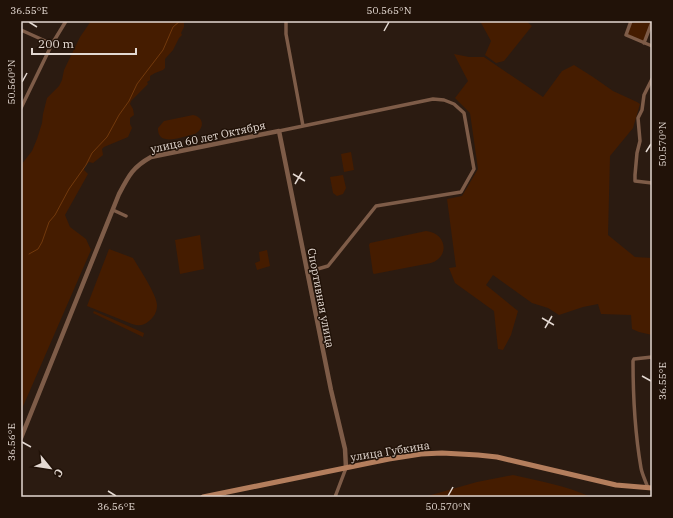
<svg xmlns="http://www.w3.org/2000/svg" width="673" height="518" font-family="'IBM Plex Serif',serif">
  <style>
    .green { fill: #451c00 }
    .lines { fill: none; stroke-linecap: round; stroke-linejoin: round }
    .stream { stroke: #72390c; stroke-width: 1 }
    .minor { stroke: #7e5c48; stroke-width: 3.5 }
    .tertiary { stroke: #7e5c48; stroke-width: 4.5 }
    .secondary { stroke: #b47e5d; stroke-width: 5 }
    .ticks { fill: none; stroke: #e3d8d1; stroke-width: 1.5 }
    .labels { text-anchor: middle; stroke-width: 3; stroke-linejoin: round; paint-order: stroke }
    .street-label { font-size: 11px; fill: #e3d8d1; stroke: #211208 }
    .neatline { fill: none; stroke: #e3d8d1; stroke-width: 1.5 }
    .ticks-label { font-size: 10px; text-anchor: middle; fill: #e3d8d1 }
  </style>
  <rect width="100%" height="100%" fill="#2b1b11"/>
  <path class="green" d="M 91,21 L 184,21 L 184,27 L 181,33 L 182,35 L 179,38 L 173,50 L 165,59 L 165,68 L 163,70 L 155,73 L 150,76 L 150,80 L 147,82 L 148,84 L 131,101 L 130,104 L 133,109 L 134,115 L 130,118 L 130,124 L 132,128 L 128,137 L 104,147 L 102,149 L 103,155 L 93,163 L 89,162 L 85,166 L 84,170 L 88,174 L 65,215 L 70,227 L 86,239 L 91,250 L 21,411 L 21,165 L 32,151 L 37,139 L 42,123 L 43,114 L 47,98 L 59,86 L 62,80 L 64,70 L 80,37 Z
    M 480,21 L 526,21 L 532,26 L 504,61 L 496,63 L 485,55 L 491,41 Z
    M 635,21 L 652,21 L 644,42 L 627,35 L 631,23 L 634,23 Z
    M 454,54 L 469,57 L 484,57 L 543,97 L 562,71 L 574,65 L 593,77 L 613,91 L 637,102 L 640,104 L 633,128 L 610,156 L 608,235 L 635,257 L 652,258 L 652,335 L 639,332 L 632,329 L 631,315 L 601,314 L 598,304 L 583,307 L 559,315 L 548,308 L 532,303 L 493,275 L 486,285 L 518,311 L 511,335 L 503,350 L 498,349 L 494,311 L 455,283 L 449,268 L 456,267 L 447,199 L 462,196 L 478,169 L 470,113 L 455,98 L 468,81 Z
    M 193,115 C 204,117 205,128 195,134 C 184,136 157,148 158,128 L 164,121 Z
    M 351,152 L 354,170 L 344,172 L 341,154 Z
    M 343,175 L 346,188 L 343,194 L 337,196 L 333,193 L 330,177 Z
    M 426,231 C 447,233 450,257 431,263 L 374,274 L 373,273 L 369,245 L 370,243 Z
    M 200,235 L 204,269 L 180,274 L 175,240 Z
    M 109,249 L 133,258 C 139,268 157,295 157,305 C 157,312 154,317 149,321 C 143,326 139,326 132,324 L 87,306 Z
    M 267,250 L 270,266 L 257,270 L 255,263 L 260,261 L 259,252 Z
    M 94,311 L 144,333 L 143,337 L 93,313 Z
    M 513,475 C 540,481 567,486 591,497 L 424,497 L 477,482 Z"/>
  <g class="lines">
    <path class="stream" d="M 29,254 L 38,249 L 42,242 L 49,222 L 55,215 L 69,189 L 86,165 L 92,153 L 107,137 L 119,115 L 129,101 L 137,84 L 163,50 L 173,27 L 180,21"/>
    <path class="minor" d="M 286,21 L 286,34 L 303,126
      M 631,21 L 626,35 L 652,46
      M 21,30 L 52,44
      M 644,43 L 652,22
      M 652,79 L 644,95 L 642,110 L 638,118 L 640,141 L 637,153 L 635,175 L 635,181 L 652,183
      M 21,108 L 52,44 L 66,21
      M 279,131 L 433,99 L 444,100 L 454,104 L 464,113 L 474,169 L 461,192 L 376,206 L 328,266 L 307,272
      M 113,210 L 126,216
      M 648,488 C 646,482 642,474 641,468 C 635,433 633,396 633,361 L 634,359 L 652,357
      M 335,497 L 346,468"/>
    <path class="tertiary" d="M 21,438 L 119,194 C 129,175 133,167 151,157 L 279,131 L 331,390 L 345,449 L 346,468"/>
    <path class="secondary" d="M 203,497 L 389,459 L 421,454 L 442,453 L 478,455 L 497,457 L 616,485 L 652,488"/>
  </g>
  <path class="ticks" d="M 29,22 L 37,27M 384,31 L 389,22M 22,82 L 27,73M 646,152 L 651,144M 293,174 L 305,181M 295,184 L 302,172M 542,318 L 554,325M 545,328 L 552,316M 642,376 L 651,381M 22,442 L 31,447M 108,491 L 116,496M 448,496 L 453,487"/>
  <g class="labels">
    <g class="street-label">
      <text transform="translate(208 137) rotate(-12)" y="4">улица 60 лет Октября</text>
      <text transform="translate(321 298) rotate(79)" y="4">Спортивная улица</text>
      <text transform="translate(390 451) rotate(-9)" y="4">улица Губкина</text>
    </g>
  </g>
  <rect width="673" height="518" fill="none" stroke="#211208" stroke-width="44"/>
  <g transform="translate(50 468) rotate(120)" stroke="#211208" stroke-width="3" paint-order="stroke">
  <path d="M0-3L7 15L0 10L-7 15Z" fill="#e3d8d1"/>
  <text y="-6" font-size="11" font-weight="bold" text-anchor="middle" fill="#e3d8d1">С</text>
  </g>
  <path d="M32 48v6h104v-6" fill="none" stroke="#e3d8d1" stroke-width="2"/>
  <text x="38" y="48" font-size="12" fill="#e3d8d1" stroke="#211208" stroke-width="3" paint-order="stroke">200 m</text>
  <rect x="22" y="22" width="629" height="474" class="neatline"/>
  <g class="ticks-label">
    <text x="29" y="14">36.55°E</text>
    <text x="389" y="14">50.565°N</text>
    <text transform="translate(11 82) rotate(-90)" y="4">50.560°N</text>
    <text transform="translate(662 144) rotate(-90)" y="4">50.570°N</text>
    <text transform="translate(662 381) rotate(-90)" y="4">36.55°E</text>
    <text transform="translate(11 442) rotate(-90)" y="4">36.56°E</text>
    <text x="116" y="510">36.56°E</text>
    <text x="448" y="510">50.570°N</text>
  </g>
</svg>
